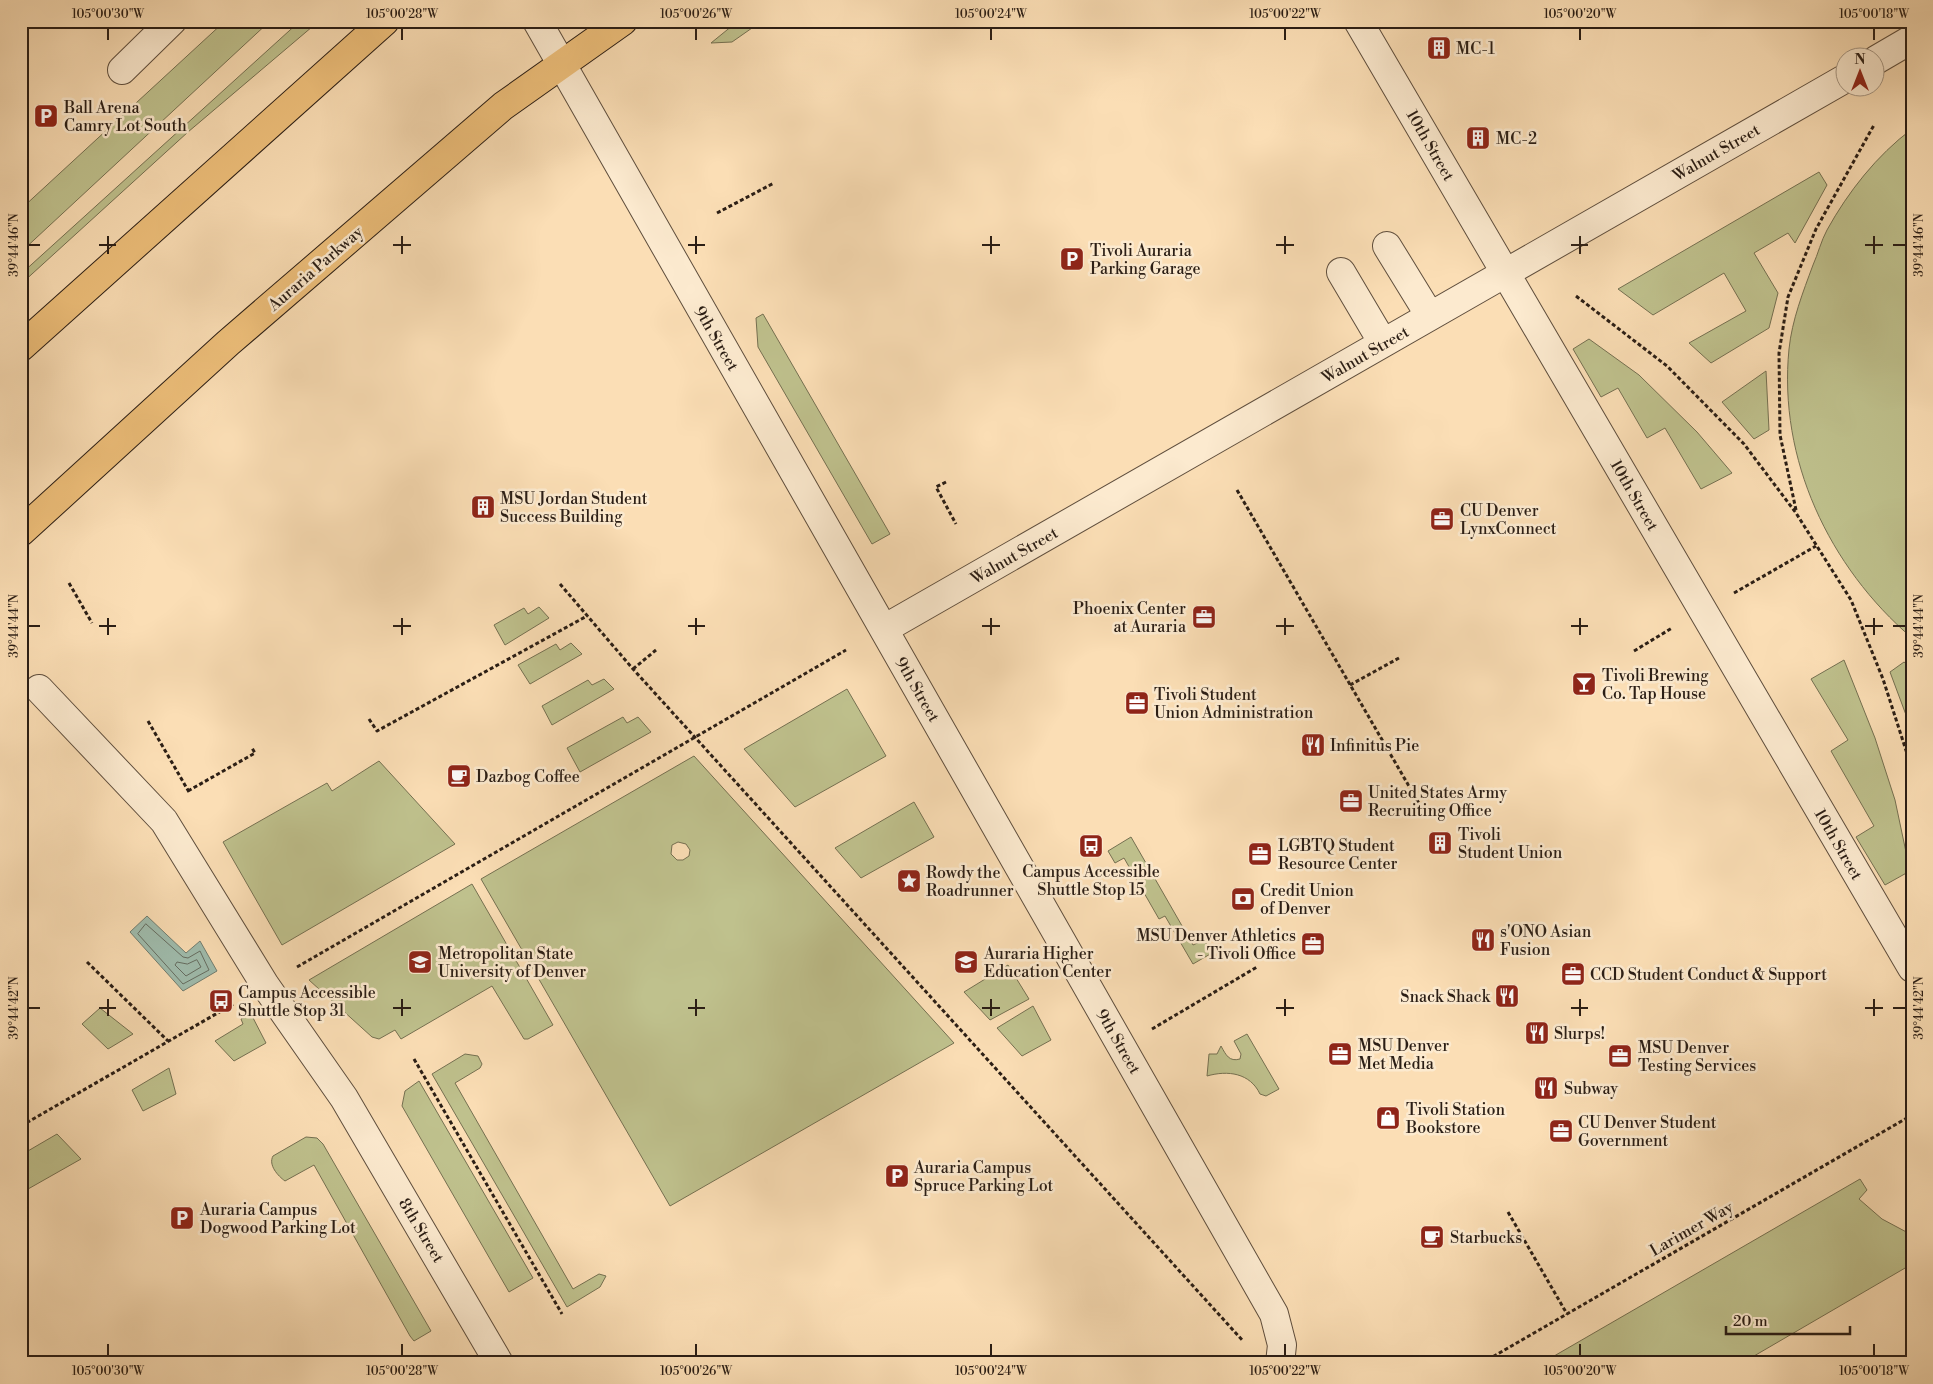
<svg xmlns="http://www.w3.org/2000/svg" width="1933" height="1384" font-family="'Libre Bodoni',serif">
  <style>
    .green { fill: #bfc18d; stroke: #757051; fill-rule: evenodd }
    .water { fill: #9fbcad; stroke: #717d70 }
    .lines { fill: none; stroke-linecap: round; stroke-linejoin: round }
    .shore { stroke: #656d61; stroke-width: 1 }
    .minor-casing { stroke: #5f4e3d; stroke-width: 30 }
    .major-casing { stroke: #2b1e15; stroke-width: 30 }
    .path { stroke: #2b1e15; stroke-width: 3; stroke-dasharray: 4 2.5; stroke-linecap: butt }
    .minor { stroke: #fceacf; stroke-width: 28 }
    .major { stroke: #eebf7a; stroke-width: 28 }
    .ticks { fill: none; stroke: #2b1e15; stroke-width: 2 }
    .labels { text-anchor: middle; stroke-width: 5; stroke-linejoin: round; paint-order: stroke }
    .poi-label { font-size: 16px; fill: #2b1e15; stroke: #fceacf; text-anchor: start }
    .street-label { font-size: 16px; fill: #2b1e15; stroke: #fceacf }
    .neatline { fill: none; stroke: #2b1e15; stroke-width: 2 }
    .ticks-label { font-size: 12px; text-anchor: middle; fill: #2b1e15 }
  </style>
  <rect width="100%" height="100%" fill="#fbdeb5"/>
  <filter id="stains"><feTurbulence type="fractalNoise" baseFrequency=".004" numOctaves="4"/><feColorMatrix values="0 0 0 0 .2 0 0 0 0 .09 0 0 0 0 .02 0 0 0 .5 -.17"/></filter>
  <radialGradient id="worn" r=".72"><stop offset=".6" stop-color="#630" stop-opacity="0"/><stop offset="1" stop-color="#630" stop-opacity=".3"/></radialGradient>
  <path class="green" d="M 225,21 L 270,21 L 21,252 L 21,209 Z
    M 300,21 L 319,21 L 188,132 L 21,284 L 21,274 Z
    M 738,21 L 762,21 L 732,42 L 711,43 Z
    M 1912,129 L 1912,638 C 1829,567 1778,459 1789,349 C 1792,320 1803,292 1813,265 C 1818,254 1821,241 1827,230 C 1848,192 1877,155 1912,129 Z
    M 1819,172 L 1827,185 L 1795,243 L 1788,233 L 1754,253 L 1778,293 L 1769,328 L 1711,363 L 1689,343 L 1746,311 L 1724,273 L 1653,315 L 1618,289 Z
    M 763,314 L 890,534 L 872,544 L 758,347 L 756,318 Z
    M 1589,339 L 1639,375 L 1697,432 L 1732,473 L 1701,489 L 1665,428 L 1647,438 L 1618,388 L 1601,397 L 1573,349 Z
    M 1766,371 L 1769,430 L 1754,439 L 1722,402 Z
    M 539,607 L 549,618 L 505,645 L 494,625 L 524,608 L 528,614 Z
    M 571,643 L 582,654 L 530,684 L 518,665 L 556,644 L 560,650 Z
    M 1844,660 L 1875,738 L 1895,800 L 1910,871 L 1885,885 L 1856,837 L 1874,826 L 1831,751 L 1848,740 L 1811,679 Z
    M 1904,662 L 1912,668 L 1912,731 L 1890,672 Z
    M 604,679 L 614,689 L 552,725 L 542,706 L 588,680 L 592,685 Z
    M 847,689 L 886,756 L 795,807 L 744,749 Z
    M 623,717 L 627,723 L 638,717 L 651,732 L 580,772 L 567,748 Z
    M 694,756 L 954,1043 L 670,1206 L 481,879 ZM 678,842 L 686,844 L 690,850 L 689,856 L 683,860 L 677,860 L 671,854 L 672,845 Z
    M 379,761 L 455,844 L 282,945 L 223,842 L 327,783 L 332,791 Z
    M 914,802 L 934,837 L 861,878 L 835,848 Z
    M 1131,837 L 1193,945 L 1204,940 L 1212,953 L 1193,964 L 1165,916 L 1159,919 L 1124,858 L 1115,863 L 1108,851 Z
    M 472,884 L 553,1025 L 528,1039 L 524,1039 L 492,986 L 401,1039 L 395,1030 L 379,1039 L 372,1037 L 309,980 Z
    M 1008,965 L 1029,999 L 990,1020 L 964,992 Z
    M 1033,1006 L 1051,1040 L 1022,1056 L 997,1028 Z
    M 100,1008 L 133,1034 L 108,1049 L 82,1024 Z
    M 251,1014 L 266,1043 L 234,1061 L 215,1041 L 243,1024 L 241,1019 Z
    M 1247,1034 L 1279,1089 L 1266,1096 L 1260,1094 C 1250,1073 1228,1070 1207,1076 L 1209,1054 L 1217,1054 L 1221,1046 C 1226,1055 1229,1062 1240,1059 L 1241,1054 L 1234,1041 Z
    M 465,1054 L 478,1056 L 482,1064 L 480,1068 L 455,1083 L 573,1289 L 599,1274 L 606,1276 L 600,1287 L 567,1307 L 432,1074 Z
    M 169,1068 L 176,1094 L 143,1111 L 132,1090 Z
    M 419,1081 L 533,1278 L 509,1292 L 402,1106 L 405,1091 Z
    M 57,1134 L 81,1159 L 21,1193 L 21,1155 Z
    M 306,1137 L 317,1138 L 323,1144 L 431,1331 L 414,1341 L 410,1336 L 314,1165 L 285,1181 C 278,1176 268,1165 273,1156 Z
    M 1860,1179 L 1867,1190 L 1859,1199 L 1882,1219 L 1912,1235 L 1912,1264 L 1742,1363 L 1542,1363 Z"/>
  <path class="water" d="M 147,916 L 186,953 L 200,941 L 217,971 L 183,991 L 130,932 Z"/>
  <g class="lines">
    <path class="shore" d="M 146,924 L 183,957 L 188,958 L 200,951 L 209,970 L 183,984 L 138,934 Z
      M 197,960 L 201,967 L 186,976 L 175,965 L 177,962 L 187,964 Z"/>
    <defs>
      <path id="minor" d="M 537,21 L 1274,1314 L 1282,1345 L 1280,1363
        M 1358,21 L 1912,968
        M 1876,60 L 1912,39
        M 122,70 L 172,21
        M 1387,246 L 1430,316
        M 1341,272 L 1383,343
        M 884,629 L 1846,78
        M 39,689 L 164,821 L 265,985 L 344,1098 L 499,1363"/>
      <path id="major" d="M 21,347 L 385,21
        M 21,532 L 228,343 L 503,106 L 623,21"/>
    </defs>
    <use href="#minor" class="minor-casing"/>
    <use href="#major" class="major-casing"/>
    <path class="path" d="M 717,213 L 774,183
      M 1576,296 L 1667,366 L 1744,444 L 1796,513 L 1851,600 L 1883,679 L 1912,769
      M 946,482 L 936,487 L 956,524
      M 1237,490 L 1424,812
      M 1796,510 L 1780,435 L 1779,353 L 1788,297 L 1816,229 L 1874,125
      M 69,583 L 92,623
      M 560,584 L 633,669 L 1243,1341
      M 1734,593 L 1816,546
      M 1634,651 L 1672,628
      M 633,669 L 656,650
      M 1350,685 L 1399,658
      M 369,719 L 377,731 L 587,616
      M 148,721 L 189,792
      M 188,791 L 255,753 L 252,748
      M 87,962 L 168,1041
      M 297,967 L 846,650
      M 1152,1029 L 1257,967
      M 414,1059 L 562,1314
      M 21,1126 L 235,1003
      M 1508,1212 L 1567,1314
      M 1482,1363 L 1912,1115"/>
    <use href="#minor" class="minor"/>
    <use href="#major" class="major"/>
  </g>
  <path class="ticks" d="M 108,28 L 108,40M 402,28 L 402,40M 696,28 L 696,40M 991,28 L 991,40M 1285,28 L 1285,40M 1580,28 L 1580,40M 1874,28 L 1874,40M 108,236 L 108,254M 402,236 L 402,254M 696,236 L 696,254M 991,236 L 991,254M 1285,236 L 1285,254M 1580,236 L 1580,254M 1874,236 L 1874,254M 28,245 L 40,245M 99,245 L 116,245M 393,245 L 411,245M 688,245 L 705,245M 982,245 L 1000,245M 1276,245 L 1294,245M 1571,245 L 1588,245M 1865,245 L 1883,245M 1893,245 L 1906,245M 108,618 L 108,635M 402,618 L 402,635M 696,618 L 696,635M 991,618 L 991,635M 1285,618 L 1285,635M 1580,618 L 1580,635M 1874,618 L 1874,635M 28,626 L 40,626M 99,626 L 116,626M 393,626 L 411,626M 688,626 L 705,626M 982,626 L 1000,626M 1276,626 L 1294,626M 1571,626 L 1588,626M 1865,626 L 1883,626M 1893,626 L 1906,626M 108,999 L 108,1016M 402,999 L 402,1016M 696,999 L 696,1016M 991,999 L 991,1016M 1285,999 L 1285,1016M 1580,999 L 1580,1016M 1874,999 L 1874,1016M 28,1008 L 40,1008M 99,1008 L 116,1008M 393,1008 L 411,1008M 688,1008 L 705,1008M 982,1008 L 1000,1008M 1276,1008 L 1294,1008M 1571,1008 L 1588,1008M 1865,1008 L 1883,1008M 1893,1008 L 1906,1008M 108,1344 L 108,1356M 402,1344 L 402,1356M 696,1344 L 696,1356M 991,1344 L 991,1356M 1285,1344 L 1285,1356M 1580,1344 L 1580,1356M 1874,1344 L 1874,1356"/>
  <defs>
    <symbol id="building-square" viewBox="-11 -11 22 22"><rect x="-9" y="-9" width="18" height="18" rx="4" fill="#8f2418" stroke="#fceacf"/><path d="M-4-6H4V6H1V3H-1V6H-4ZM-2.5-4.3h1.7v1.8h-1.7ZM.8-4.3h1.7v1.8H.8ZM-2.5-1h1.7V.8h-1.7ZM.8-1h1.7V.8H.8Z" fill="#fff"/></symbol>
    <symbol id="parking-square" viewBox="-11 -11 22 22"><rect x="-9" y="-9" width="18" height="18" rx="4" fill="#8f2418" stroke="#fceacf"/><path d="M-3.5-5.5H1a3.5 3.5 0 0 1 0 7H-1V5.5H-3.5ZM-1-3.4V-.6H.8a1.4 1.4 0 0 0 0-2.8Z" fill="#fff"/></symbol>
    <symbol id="office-square" viewBox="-11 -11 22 22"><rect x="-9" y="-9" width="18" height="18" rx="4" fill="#8f2418" stroke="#fceacf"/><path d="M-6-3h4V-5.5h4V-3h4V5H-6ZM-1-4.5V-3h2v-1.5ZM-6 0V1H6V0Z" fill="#fff"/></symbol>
    <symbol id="bar-square" viewBox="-11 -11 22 22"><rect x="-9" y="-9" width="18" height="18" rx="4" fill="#8f2418" stroke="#fceacf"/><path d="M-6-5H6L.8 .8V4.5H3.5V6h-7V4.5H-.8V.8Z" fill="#fff"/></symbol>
    <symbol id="restaurant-square" viewBox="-11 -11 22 22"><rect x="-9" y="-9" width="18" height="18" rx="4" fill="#8f2418" stroke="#fceacf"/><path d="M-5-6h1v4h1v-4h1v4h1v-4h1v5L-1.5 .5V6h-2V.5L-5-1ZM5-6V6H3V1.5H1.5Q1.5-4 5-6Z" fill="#fff"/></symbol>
    <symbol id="cafe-square" viewBox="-11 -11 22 22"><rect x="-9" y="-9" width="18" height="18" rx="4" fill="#8f2418" stroke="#fceacf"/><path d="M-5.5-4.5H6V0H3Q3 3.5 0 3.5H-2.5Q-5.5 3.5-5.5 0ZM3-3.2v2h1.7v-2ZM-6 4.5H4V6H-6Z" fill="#fff"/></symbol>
    <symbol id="bus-square" viewBox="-11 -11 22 22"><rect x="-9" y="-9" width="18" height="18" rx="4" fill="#8f2418" stroke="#fceacf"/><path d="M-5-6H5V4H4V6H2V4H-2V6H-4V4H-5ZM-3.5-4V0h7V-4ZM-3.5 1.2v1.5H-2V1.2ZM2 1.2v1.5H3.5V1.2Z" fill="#fff"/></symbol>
    <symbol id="sight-square" viewBox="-11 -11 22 22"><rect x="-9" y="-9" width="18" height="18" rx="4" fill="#8f2418" stroke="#fceacf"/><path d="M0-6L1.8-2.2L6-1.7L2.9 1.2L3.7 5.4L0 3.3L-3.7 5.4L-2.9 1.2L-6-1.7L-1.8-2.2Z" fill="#fff"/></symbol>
    <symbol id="bank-square" viewBox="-11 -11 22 22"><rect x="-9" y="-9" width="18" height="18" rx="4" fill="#8f2418" stroke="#fceacf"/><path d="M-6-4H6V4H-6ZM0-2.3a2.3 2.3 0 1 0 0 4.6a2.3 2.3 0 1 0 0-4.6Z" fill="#fff"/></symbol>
    <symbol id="university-square" viewBox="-11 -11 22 22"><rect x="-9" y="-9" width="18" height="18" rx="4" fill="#8f2418" stroke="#fceacf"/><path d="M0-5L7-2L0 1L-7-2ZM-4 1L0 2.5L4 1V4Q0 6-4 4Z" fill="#fff"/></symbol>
    <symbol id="shop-square" viewBox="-11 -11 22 22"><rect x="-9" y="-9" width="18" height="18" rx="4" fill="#8f2418" stroke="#fceacf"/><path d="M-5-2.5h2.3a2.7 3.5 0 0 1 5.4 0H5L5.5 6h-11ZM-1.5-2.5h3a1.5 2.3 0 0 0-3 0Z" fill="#fff"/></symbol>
  </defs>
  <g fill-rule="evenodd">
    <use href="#building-square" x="1425" y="34" width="28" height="28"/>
    <use href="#parking-square" x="32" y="102" width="28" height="28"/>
    <use href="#building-square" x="1464" y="124" width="28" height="28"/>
    <use href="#parking-square" x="1058" y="245" width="28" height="28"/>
    <use href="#building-square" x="469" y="493" width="28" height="28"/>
    <use href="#office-square" x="1428" y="505" width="28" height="28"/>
    <use href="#office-square" x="1190" y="603" width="28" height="28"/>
    <use href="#bar-square" x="1570" y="670" width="28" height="28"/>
    <use href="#office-square" x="1123" y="689" width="28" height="28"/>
    <use href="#restaurant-square" x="1299" y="731" width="28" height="28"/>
    <use href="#cafe-square" x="445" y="762" width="28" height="28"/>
    <use href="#office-square" x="1337" y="787" width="28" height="28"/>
    <use href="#building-square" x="1426" y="829" width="28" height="28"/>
    <use href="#bus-square" x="1077" y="832" width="28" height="28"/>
    <use href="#office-square" x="1246" y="840" width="28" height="28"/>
    <use href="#sight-square" x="895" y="867" width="28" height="28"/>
    <use href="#bank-square" x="1229" y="885" width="28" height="28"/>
    <use href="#restaurant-square" x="1469" y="926" width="28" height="28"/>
    <use href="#office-square" x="1299" y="930" width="28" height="28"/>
    <use href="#university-square" x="406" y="948" width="28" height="28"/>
    <use href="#university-square" x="952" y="948" width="28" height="28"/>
    <use href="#office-square" x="1559" y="960" width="28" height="28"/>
    <use href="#restaurant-square" x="1493" y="982" width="28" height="28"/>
    <use href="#bus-square" x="207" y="987" width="28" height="28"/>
    <use href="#restaurant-square" x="1523" y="1019" width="28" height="28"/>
    <use href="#office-square" x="1326" y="1040" width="28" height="28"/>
    <use href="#office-square" x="1606" y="1042" width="28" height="28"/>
    <use href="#restaurant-square" x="1532" y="1074" width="28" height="28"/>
    <use href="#shop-square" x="1374" y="1104" width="28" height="28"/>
    <use href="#office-square" x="1547" y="1117" width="28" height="28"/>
    <use href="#parking-square" x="883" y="1162" width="28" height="28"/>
    <use href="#parking-square" x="168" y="1204" width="28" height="28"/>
    <use href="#cafe-square" x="1418" y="1223" width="28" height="28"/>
  </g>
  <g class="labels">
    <g class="poi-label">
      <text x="1456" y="54">MC-1</text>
      <text x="64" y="113">Ball Arena<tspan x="64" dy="18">Camry Lot South</tspan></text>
      <text x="1496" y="144">MC-2</text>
      <text x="1090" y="256">Tivoli Auraria<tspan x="1090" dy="18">Parking Garage</tspan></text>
      <text x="500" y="504">MSU Jordan Student<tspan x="500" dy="18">Success Building</tspan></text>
      <text x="1460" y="516">CU Denver<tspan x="1460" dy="18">LynxConnect</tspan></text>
      <text x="1186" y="614" text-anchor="end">Phoenix Center<tspan x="1186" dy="18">at Auraria</tspan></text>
      <text x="1602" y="681">Tivoli Brewing<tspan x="1602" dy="18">Co. Tap House</tspan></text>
      <text x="1154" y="700">Tivoli Student<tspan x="1154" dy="18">Union Administration</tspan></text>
      <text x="1330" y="751">Infinitus Pie</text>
      <text x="476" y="782">Dazbog Coffee</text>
      <text x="1368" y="798">United States Army<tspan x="1368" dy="18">Recruiting Office</tspan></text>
      <text x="1458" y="840">Tivoli<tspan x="1458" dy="18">Student Union</tspan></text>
      <text x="1278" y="851">LGBTQ Student<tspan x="1278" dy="18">Resource Center</tspan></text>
      <text x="1091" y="877" text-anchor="middle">Campus Accessible<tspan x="1091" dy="18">Shuttle Stop 15</tspan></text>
      <text x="926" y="878">Rowdy the<tspan x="926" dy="18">Roadrunner</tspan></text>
      <text x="1260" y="896">Credit Union<tspan x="1260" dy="18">of Denver</tspan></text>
      <text x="1500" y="937">s'ONO Asian<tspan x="1500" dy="18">Fusion</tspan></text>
      <text x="1296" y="941" text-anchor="end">MSU Denver Athletics<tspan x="1296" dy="18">- Tivoli Office</tspan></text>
      <text x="438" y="959">Metropolitan State<tspan x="438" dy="18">University of Denver</tspan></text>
      <text x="984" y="959">Auraria Higher<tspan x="984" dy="18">Education Center</tspan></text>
      <text x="1590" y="980">CCD Student Conduct &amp; Support</text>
      <text x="238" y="998">Campus Accessible<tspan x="238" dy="18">Shuttle Stop 31</tspan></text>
      <text x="1490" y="1002" text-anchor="end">Snack Shack</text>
      <text x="1554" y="1039">Slurps!</text>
      <text x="1358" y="1051">MSU Denver<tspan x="1358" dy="18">Met Media</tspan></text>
      <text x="1638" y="1053">MSU Denver<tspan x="1638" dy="18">Testing Services</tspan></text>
      <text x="1564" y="1094">Subway</text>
      <text x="1406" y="1115">Tivoli Station<tspan x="1406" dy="18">Bookstore</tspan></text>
      <text x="1578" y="1128">CU Denver Student<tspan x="1578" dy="18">Government</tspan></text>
      <text x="914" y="1173">Auraria Campus<tspan x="914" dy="18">Spruce Parking Lot</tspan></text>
      <text x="200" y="1215">Auraria Campus<tspan x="200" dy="18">Dogwood Parking Lot</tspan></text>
      <text x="1450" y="1243">Starbucks</text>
    </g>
    <g class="street-label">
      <text transform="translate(1431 145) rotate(60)" y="6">10th Street</text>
      <text transform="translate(1716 152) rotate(-30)" y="6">Walnut Street</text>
      <text transform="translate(315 268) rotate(-41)" y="6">Auraria Parkway</text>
      <text transform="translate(717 338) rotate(60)" y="6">9th Street</text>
      <text transform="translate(1365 354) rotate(-30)" y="6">Walnut Street</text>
      <text transform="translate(1635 495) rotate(60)" y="6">10th Street</text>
      <text transform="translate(1014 555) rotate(-30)" y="6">Walnut Street</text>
      <text transform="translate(918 689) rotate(60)" y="6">9th Street</text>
      <text transform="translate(1839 844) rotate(60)" y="6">10th Street</text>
      <text transform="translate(1119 1041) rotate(60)" y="6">9th Street</text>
      <text transform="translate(1691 1228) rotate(-30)" y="6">Larimer Way</text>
      <text transform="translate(422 1230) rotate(59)" y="6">8th Street</text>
    </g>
  </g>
  <rect width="1933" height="1384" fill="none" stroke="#fbdeb5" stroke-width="55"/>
  <g transform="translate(1860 72)"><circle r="24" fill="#fceacf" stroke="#a89885"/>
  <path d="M0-4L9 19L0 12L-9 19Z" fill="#8f2418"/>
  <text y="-8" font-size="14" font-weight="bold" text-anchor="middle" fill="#2b1e15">N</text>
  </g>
  <path d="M1726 1326v8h124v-8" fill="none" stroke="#2b1e15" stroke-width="2.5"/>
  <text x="1733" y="1326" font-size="15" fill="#2b1e15" stroke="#fceacf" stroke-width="4" paint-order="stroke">20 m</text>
  <rect x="28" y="28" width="1878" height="1328" class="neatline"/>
  <g class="ticks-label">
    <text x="108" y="18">105°00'30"W</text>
    <text x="402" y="18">105°00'28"W</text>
    <text x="696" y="18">105°00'26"W</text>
    <text x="991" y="18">105°00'24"W</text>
    <text x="1285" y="18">105°00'22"W</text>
    <text x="1580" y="18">105°00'20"W</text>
    <text x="1874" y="18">105°00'18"W</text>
    <text transform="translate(14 245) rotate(-90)" y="4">39°44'46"N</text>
    <text transform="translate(1919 245) rotate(-90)" y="4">39°44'46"N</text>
    <text transform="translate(14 626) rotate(-90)" y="4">39°44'44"N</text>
    <text transform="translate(1919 626) rotate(-90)" y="4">39°44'44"N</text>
    <text transform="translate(14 1008) rotate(-90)" y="4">39°44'42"N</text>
    <text transform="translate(1919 1008) rotate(-90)" y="4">39°44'42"N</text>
    <text x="108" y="1375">105°00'30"W</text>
    <text x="402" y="1375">105°00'28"W</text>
    <text x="696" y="1375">105°00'26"W</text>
    <text x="991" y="1375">105°00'24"W</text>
    <text x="1285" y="1375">105°00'22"W</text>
    <text x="1580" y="1375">105°00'20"W</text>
    <text x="1874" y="1375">105°00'18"W</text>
  </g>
  <rect width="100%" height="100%" filter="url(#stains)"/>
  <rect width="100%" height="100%" fill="url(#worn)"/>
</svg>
